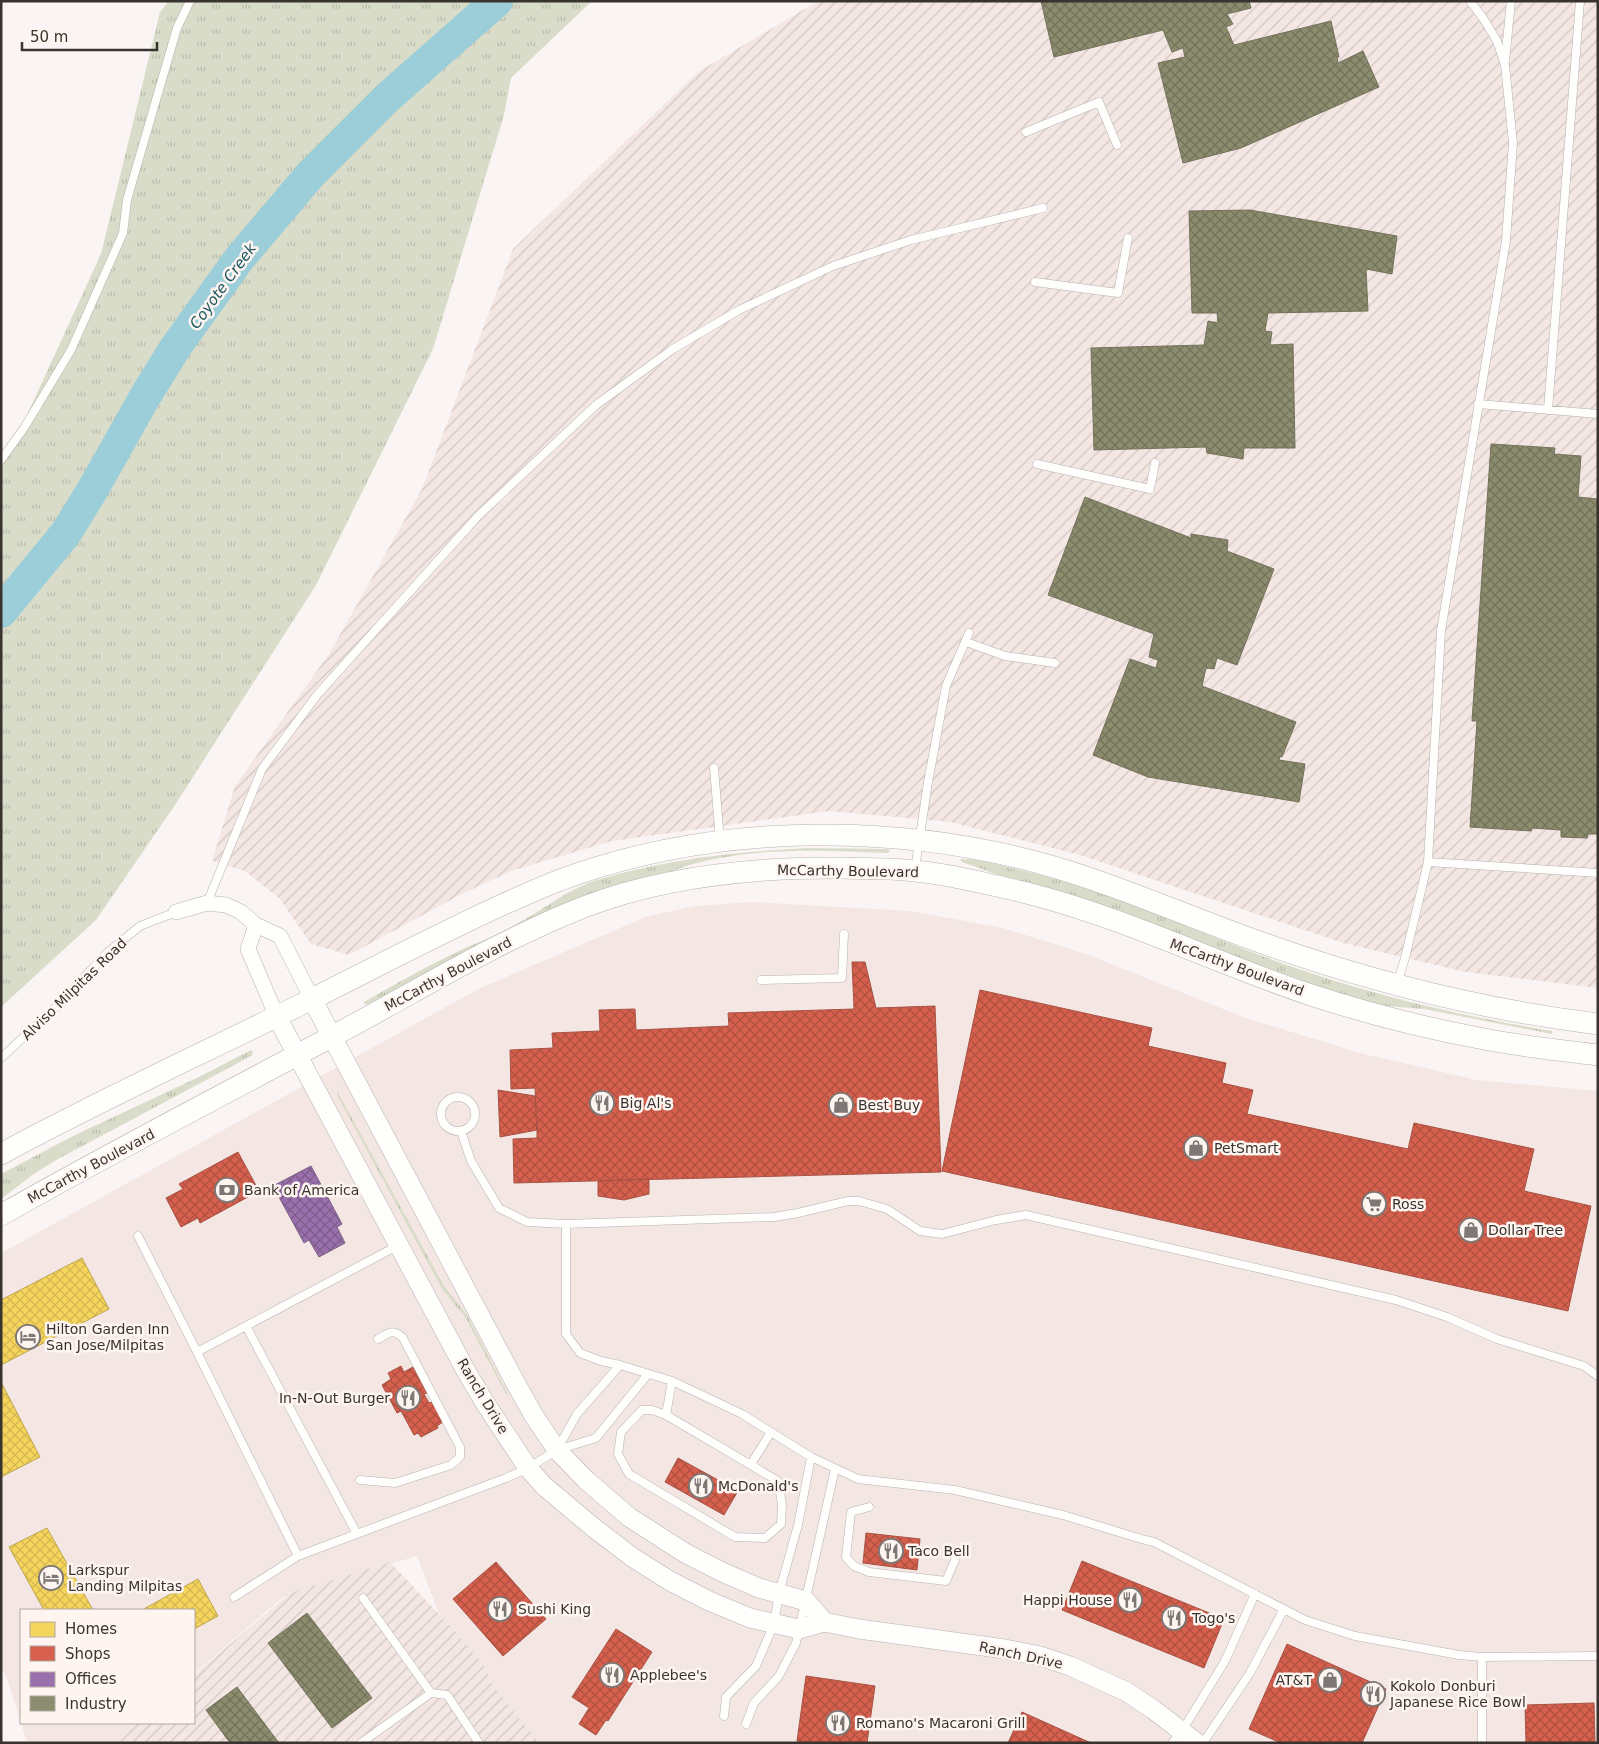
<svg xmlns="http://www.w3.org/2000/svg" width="1599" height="1744" font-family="'DejaVu Sans',sans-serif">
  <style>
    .built { fill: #f4e7e3 }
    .industrial { fill: url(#industrial-furrows) }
    .grass { fill: url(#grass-tufts) }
    .homes { fill: url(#homes-cross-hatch); stroke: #bda44f }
    .shops { fill: url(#shops-cross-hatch); stroke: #a75244 }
    .offices { fill: url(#offices-cross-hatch); stroke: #7c5e86 }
    .industry { fill: url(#industry-cross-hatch); stroke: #73715b }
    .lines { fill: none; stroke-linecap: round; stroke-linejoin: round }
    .river { stroke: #9cced9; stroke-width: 32 }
    .service-casing { stroke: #b6b1af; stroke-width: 9 }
    .minor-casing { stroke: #b6b1af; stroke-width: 16 }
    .tertiary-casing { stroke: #b6b1af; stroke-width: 20 }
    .secondary-casing { stroke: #b6b1af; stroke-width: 22 }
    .service { stroke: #fefefd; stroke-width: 8 }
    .minor { stroke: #fefefd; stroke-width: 15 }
    .tertiary { stroke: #fefefd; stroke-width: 19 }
    .secondary { stroke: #fefefd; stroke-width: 21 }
    .labels { text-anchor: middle; stroke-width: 5; stroke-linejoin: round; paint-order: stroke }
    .street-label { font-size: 14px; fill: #393330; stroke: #fef4f0 }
    .poi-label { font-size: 14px; fill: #393330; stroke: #fef4f0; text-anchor: start }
    .water-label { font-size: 15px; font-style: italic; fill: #185762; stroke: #fef4f0 }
  </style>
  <defs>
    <pattern id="industrial-furrows" width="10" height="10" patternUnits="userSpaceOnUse" patternTransform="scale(1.25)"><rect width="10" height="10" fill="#f4e7e3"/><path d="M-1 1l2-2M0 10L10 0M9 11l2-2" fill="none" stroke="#d2c7c3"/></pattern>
    <pattern id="grass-tufts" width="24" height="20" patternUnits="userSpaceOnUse" patternTransform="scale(1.25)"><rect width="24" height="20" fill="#d9dcc8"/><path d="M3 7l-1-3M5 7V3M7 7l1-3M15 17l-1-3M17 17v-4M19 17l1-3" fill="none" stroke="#bbbdac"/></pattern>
    <pattern id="homes-cross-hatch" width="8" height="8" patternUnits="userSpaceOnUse" patternTransform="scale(1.25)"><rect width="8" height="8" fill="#f6d55c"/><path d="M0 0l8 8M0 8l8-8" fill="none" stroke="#d4b750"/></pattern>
    <pattern id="shops-cross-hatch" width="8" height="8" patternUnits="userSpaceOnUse" patternTransform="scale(1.25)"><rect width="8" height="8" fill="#d6604d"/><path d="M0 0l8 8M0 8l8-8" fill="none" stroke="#af5040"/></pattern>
    <pattern id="offices-cross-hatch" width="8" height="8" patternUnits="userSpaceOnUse" patternTransform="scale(1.25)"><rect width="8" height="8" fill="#9970ab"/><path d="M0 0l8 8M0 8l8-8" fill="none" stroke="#7e5d8c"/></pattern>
    <pattern id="industry-cross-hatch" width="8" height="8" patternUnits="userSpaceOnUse" patternTransform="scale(1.25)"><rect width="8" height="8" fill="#8c8c6e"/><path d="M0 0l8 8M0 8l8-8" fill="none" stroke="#73735b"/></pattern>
  </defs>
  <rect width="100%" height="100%" fill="#faf5f4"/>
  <path class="built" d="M 751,902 L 910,911 L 1003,928 L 1086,954 L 1243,1017 L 1360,1053 L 1477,1080 L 1598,1091 L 1598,1743 L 538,1743 L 445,1630 L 417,1556 L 283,1597 L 194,1674 L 194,1610 L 21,1610 L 21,1723 L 138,1723 L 115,1743 L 27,1743 L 8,1681 L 1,1666 L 1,1253 L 480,988 L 648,916 L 695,906 Z"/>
  <path class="industrial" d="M 818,1 L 1598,1 L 1598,988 L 1465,972 L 1343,943 L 1080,855 L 950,822 L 829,811 L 612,841 L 511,871 L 462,894 L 349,955 L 311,944 L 279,898 L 245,871 L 212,861 L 235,786 L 329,654 L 422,489 L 513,249 L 698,72 Z
    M 390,1562 L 454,1630 L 485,1667 L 491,1683 L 539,1743 L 114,1743 L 137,1723 L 194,1723 L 194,1675 L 290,1593 Z"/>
  <path class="grass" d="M 169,1 L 592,1 L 511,78 L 504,115 L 433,349 L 316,585 L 175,805 L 96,920 L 1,1007 L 1,453 L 21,428 L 101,254 L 160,12 Z
    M 807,848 L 887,849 L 890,851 L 888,853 C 821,850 754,847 689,865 L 486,941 L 368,1004 L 364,1004 L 364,1002 C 397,983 431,964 465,948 C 481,941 498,935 513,926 C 540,912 568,889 597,880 C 665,859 736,852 807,848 Z
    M 960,859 C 978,858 999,865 1016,869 C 1109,890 1195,932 1284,964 C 1371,995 1461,1016 1552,1031 L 1552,1034 L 1424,1009 L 1374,1005 L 1359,1001 L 1010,879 L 962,862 Z
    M 251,1050 L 253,1053 L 252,1055 L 238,1063 L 58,1159 L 35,1173 L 1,1199 L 1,1174 L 75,1135 L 199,1077 Z
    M 337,1091 L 444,1286 L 467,1315 L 509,1396 L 506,1394 L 465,1317 L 442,1289 L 435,1276 L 337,1095 Z"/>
  <path class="homes" d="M 82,1258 L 109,1309 L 1,1365 L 1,1300 Z
    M 1,1382 L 40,1457 L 1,1477 Z
    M 47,1528 L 93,1610 L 44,1610 L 9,1547 Z
    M 198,1579 L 218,1616 L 194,1629 L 194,1610 L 142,1610 Z"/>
  <path class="shops" d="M 852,962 L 865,962 L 876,1008 L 935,1006 L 941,1172 L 514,1183 L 513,1139 L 537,1138 L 537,1130 L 535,1088 L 511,1089 L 510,1050 L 553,1048 L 552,1033 L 600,1031 L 599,1010 L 635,1009 L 636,1030 L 729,1026 L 728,1013 L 854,1009 Z
    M 980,990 L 1152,1028 L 1148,1046 L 1226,1063 L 1222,1083 L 1253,1090 L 1247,1114 L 1408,1149 L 1414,1123 L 1534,1149 L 1524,1191 L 1591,1206 L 1568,1311 L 942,1171 Z
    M 498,1090 L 535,1096 L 537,1130 L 500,1137 Z
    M 238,1152 L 259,1191 L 200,1223 L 198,1218 L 181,1227 L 166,1198 L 183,1189 L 179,1184 Z
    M 649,1179 L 649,1194 L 624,1200 L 598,1196 L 598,1181 Z
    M 401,1366 L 404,1372 L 413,1367 L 427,1393 L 424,1394 L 429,1403 L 432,1402 L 443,1422 L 437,1426 L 438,1428 L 421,1437 L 418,1433 L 414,1435 L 401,1411 L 397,1413 L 382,1385 L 391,1379 L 388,1373 Z
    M 678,1458 L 738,1491 L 724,1515 L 665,1482 Z
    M 866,1533 L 920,1539 L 917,1570 L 863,1563 Z
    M 1082,1561 L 1224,1619 L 1204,1668 L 1062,1610 Z
    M 496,1562 L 546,1619 L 503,1656 L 453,1599 Z
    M 616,1629 L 652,1652 L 608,1721 L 606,1720 L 596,1735 L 579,1724 L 589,1708 L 572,1697 Z
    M 1287,1644 L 1386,1689 L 1362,1743 L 1281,1743 L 1249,1729 Z
    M 806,1676 L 875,1686 L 867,1743 L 812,1743 L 797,1741 Z
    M 1594,1703 L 1595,1743 L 1526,1743 L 1525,1705 Z
    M 1022,1712 L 1091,1743 L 1008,1743 Z"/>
  <path class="offices" d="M 311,1166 L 342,1224 L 337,1227 L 345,1243 L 319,1257 L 309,1240 L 304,1243 L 273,1186 Z"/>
  <path class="industry" d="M 1041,1 L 1249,1 L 1251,8 L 1227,14 L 1233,24 L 1226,27 L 1234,45 L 1331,21 L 1339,57 L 1337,58 L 1338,63 L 1363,51 L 1379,87 L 1241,148 L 1183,163 L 1158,63 L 1185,57 L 1183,48 L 1172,52 L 1163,30 L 1054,57 Z
    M 1250,210 L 1397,236 L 1392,274 L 1366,269 L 1368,311 L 1268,313 L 1265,331 L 1272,332 L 1270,345 L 1293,344 L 1295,448 L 1244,448 L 1243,459 L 1207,453 L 1206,447 L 1094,450 L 1091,348 L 1204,345 L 1208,321 L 1218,323 L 1217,313 L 1192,313 L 1189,211 Z
    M 1491,444 L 1555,448 L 1554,454 L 1581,456 L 1578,497 L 1598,499 L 1598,834 L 1588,834 L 1587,838 L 1561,837 L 1561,830 L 1532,828 L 1531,831 L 1470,827 L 1477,721 L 1472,721 Z
    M 1085,497 L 1191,538 L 1191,534 L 1228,540 L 1227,551 L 1274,569 L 1237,665 L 1217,658 L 1214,669 L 1206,668 L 1202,686 L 1296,722 L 1282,757 L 1280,756 L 1279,760 L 1305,764 L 1299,802 L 1148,777 L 1093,755 L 1130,659 L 1156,668 L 1158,660 L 1149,657 L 1154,634 L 1048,595 Z
    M 307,1613 L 372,1698 L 332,1728 L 268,1643 Z
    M 237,1687 L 279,1743 L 230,1743 L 206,1710 Z"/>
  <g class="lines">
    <path class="river" d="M 1,612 L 66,533 L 93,489 L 146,395 L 175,348 L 239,259 L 310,175 L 388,97 L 497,1"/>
    <defs>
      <path id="service" d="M 1505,61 L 1511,1
        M 1026,132 L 1099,102 L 1117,145
        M 1035,282 L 1118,293 L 1128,238
        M 1478,404 L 1598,414
        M 1548,410 L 1580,1
        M 1,460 L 24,428 L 71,350 L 123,233 L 127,200 L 177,28 L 190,1
        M 1037,464 L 1150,489 L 1155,463
        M 966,642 L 1005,656 L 1055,663
        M 714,768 L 720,841
        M 1428,862 L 1598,873
        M 915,869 L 928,782 L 946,686 L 969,633
        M 207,903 L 262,769 L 317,695 L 478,516 L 596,405 L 673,349 L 739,310 L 833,266 L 911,240 L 1043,208
        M 761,980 L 842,978 L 844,934
        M 1397,984 L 1405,958 L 1428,862 L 1441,631 L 1506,241 L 1513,143 L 1505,65 L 1497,41 L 1483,18 L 1470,1
        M 1,1058 L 58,1005 L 107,953 L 140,926 L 176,912
        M441 1114a17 17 0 1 1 34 0a17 17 0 1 1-34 0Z
        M 461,1131 L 471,1161 L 499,1208 L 527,1222 L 566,1224 L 774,1217 L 798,1213 L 848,1201 L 859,1201 L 887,1209 L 920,1231 L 942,1234 L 996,1220 L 1026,1215 L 1396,1300 L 1447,1317 L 1497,1339 L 1584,1366 L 1598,1376
        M 566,1224 L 566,1334 L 580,1353 L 601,1361 L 620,1365 L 672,1381 L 742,1414 L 811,1457 L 858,1479 L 955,1490 L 1063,1515 L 1145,1540 L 1154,1542 L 1305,1620 L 1355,1636 L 1459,1655 L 1482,1657 L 1598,1656
        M 138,1236 L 197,1352 L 298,1556
        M 246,1326 L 357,1534
        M 197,1352 L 399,1245
        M 642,1410 L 652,1410 L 666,1415 L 778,1481 L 782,1504 L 781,1524 L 765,1538 L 735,1537 L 629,1474 L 618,1454 L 621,1432 Z
        M 666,1415 L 672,1381
        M 558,1448 L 577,1414 L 620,1365
        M 751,1464 L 771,1432
        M 360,1480 L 395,1483 L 451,1465 L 460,1457 L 460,1447 L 403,1338 C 392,1328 389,1333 378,1339
        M 869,1507 L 851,1512 L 846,1557 L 854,1566 L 869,1572 L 946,1581 L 955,1560
        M 234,1597 L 298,1556 L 506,1478 L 528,1468 L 557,1450 L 596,1438 L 648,1374
        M 363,1598 L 431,1693
        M 724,1716 L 726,1697 L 756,1666 L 774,1624 L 779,1593 L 798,1525 L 811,1457
        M 746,1724 L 754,1703 L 779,1676 L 796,1643 L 835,1469
        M 361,1743 L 431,1693 L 447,1695 L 479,1743
        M 1172,1743 L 1182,1731 L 1225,1661 L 1255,1594
        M 1203,1743 L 1250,1673 L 1284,1609
        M 1482,1743 L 1482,1657"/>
      <path id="minor" d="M 176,912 L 207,903 L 226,905 L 241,912 L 256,925 L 280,936 L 312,999
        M 256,925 L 248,949 L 277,1017"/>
      <path id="tertiary" d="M 312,999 L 515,1382 L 534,1416 L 557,1450 L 586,1480 L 629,1517 L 685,1553 L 722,1572 L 759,1588 L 806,1601 L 824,1622
        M 277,1017 L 466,1371 L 485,1403 L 528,1468 L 544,1486 L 594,1528 L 632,1557 L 670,1581 L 709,1601 L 750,1618 L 799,1629 L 824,1622 L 859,1629 L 1005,1649 L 1040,1656 L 1070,1666 L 1127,1692 L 1154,1710 L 1197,1743"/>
      <path id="secondary" d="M 1,1154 C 98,1101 199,1055 298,1006 C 366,972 434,936 504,904 C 527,894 550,883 574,875 C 718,825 890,823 1036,862 C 1115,883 1190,918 1268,945 C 1375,983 1485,1010 1598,1024
        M 1,1215 C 110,1153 222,1095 333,1036 C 416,992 497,941 584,907 C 667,875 758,867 845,868 C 868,869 891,868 914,871 C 950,874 987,884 1023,892 C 1120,916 1211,961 1305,993 C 1362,1012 1420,1027 1479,1038 C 1518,1046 1558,1050 1598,1055"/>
    </defs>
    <use href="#service" class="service-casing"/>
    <use href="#minor" class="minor-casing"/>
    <use href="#tertiary" class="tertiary-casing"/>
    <use href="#secondary" class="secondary-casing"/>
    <use href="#service" class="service"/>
    <use href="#minor" class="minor"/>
    <use href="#tertiary" class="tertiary"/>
    <use href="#secondary" class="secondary"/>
  </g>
  <defs>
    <symbol id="restaurant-ring" viewBox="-11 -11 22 22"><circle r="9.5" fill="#fef4f0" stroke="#7d7775" stroke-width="1.5"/><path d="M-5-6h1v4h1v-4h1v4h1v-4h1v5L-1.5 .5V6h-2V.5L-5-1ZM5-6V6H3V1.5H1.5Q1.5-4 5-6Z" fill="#7d7775"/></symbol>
    <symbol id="shop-ring" viewBox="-11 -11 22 22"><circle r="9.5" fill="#fef4f0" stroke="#7d7775" stroke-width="1.5"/><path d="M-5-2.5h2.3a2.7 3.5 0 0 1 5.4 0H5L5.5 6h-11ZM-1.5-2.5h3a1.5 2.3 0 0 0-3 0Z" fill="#7d7775"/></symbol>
    <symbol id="bank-ring" viewBox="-11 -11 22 22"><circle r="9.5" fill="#fef4f0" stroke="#7d7775" stroke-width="1.5"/><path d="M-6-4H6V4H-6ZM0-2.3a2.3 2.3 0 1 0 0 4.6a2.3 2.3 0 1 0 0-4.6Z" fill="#7d7775"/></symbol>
    <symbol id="supermarket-ring" viewBox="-11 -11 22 22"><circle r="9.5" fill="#fef4f0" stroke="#7d7775" stroke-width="1.5"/><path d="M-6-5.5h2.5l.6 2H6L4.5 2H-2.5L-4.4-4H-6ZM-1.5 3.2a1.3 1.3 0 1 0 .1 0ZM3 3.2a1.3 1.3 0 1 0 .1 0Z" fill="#7d7775"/></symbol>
    <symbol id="hotel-ring" viewBox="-11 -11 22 22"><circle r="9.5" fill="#fef4f0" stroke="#7d7775" stroke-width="1.5"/><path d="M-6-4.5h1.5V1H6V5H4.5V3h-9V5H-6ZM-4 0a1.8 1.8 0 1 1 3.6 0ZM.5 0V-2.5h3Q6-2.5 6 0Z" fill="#7d7775"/></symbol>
  </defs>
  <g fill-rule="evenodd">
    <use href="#restaurant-ring" x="588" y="1089" width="28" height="28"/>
    <use href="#shop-ring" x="827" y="1091" width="28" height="28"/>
    <use href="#shop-ring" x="1182" y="1134" width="28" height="28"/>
    <use href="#bank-ring" x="213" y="1176" width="28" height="28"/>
    <use href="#supermarket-ring" x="1360" y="1190" width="28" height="28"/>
    <use href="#shop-ring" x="1457" y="1216" width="28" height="28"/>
    <use href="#hotel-ring" x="14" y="1323" width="28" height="28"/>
    <use href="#restaurant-ring" x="394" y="1384" width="28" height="28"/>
    <use href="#restaurant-ring" x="687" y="1472" width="28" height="28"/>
    <use href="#restaurant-ring" x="877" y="1537" width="28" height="28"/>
    <use href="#hotel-ring" x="37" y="1564" width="28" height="28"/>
    <use href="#restaurant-ring" x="1116" y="1586" width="28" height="28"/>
    <use href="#restaurant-ring" x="486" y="1595" width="28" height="28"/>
    <use href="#restaurant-ring" x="1160" y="1604" width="28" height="28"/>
    <use href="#restaurant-ring" x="598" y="1661" width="28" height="28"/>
    <use href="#shop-ring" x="1316" y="1666" width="28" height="28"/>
    <use href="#restaurant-ring" x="1359" y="1680" width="28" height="28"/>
    <use href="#restaurant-ring" x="824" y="1709" width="28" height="28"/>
  </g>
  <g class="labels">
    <g class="street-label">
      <text transform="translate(848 871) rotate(1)" y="5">McCarthy Boulevard</text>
      <text transform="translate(1237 967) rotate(20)" y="5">McCarthy Boulevard</text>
      <text transform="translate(448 974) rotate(-28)" y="5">McCarthy Boulevard</text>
      <text transform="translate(74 989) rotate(-44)" y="5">Alviso Milpitas Road</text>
      <text transform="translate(91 1166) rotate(-28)" y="5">McCarthy Boulevard</text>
      <text transform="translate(483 1396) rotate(59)" y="5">Ranch Drive</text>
      <text transform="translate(1021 1655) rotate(12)" y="5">Ranch Drive</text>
    </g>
    <g class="poi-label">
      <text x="620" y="1108">Big Al's</text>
      <text x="858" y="1110">Best Buy</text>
      <text x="1214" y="1153">PetSmart</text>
      <text x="244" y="1195">Bank of America</text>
      <text x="1392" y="1209">Ross</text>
      <text x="1488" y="1235">Dollar Tree</text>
      <text x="46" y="1334">Hilton Garden Inn<tspan x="46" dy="16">San Jose/Milpitas</tspan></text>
      <text x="390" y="1403" text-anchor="end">In-N-Out Burger</text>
      <text x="718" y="1491">McDonald's</text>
      <text x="908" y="1556">Taco Bell</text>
      <text x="68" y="1575">Larkspur<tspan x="68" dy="16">Landing Milpitas</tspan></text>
      <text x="1112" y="1605" text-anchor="end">Happi House</text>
      <text x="518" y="1614">Sushi King</text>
      <text x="1192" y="1623">Togo's</text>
      <text x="630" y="1680">Applebee's</text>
      <text x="1312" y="1685" text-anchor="end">AT&amp;T</text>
      <text x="1390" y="1691">Kokolo Donburi<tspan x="1390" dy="16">Japanese Rice Bowl</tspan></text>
      <text x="856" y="1728">Romano's Macaroni Grill</text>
    </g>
    <g class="water-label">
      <text transform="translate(223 286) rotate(-54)" y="5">Coyote Creek</text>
    </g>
  </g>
  <rect width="1599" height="1744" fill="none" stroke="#393330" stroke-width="5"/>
  <rect x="20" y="1609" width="175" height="115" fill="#fef4f0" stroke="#afa7a3"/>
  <rect x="30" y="1622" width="25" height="15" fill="#f6d55c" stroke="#afa7a3"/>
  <text x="65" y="1634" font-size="15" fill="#393330">Homes</text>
  <rect x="30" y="1646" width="25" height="15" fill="#d6604d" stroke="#afa7a3"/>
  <text x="65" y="1659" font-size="15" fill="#393330">Shops</text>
  <rect x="30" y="1672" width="25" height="15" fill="#9970ab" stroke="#afa7a3"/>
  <text x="65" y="1684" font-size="15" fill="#393330">Offices</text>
  <rect x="30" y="1696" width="25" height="15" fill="#8c8c6e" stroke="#afa7a3"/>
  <text x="65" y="1709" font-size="15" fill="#393330">Industry</text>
  <path d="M22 42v8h135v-8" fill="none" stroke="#393330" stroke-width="2.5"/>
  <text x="30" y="42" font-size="15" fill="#393330" stroke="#fef4f0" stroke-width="4" paint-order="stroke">50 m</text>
</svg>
